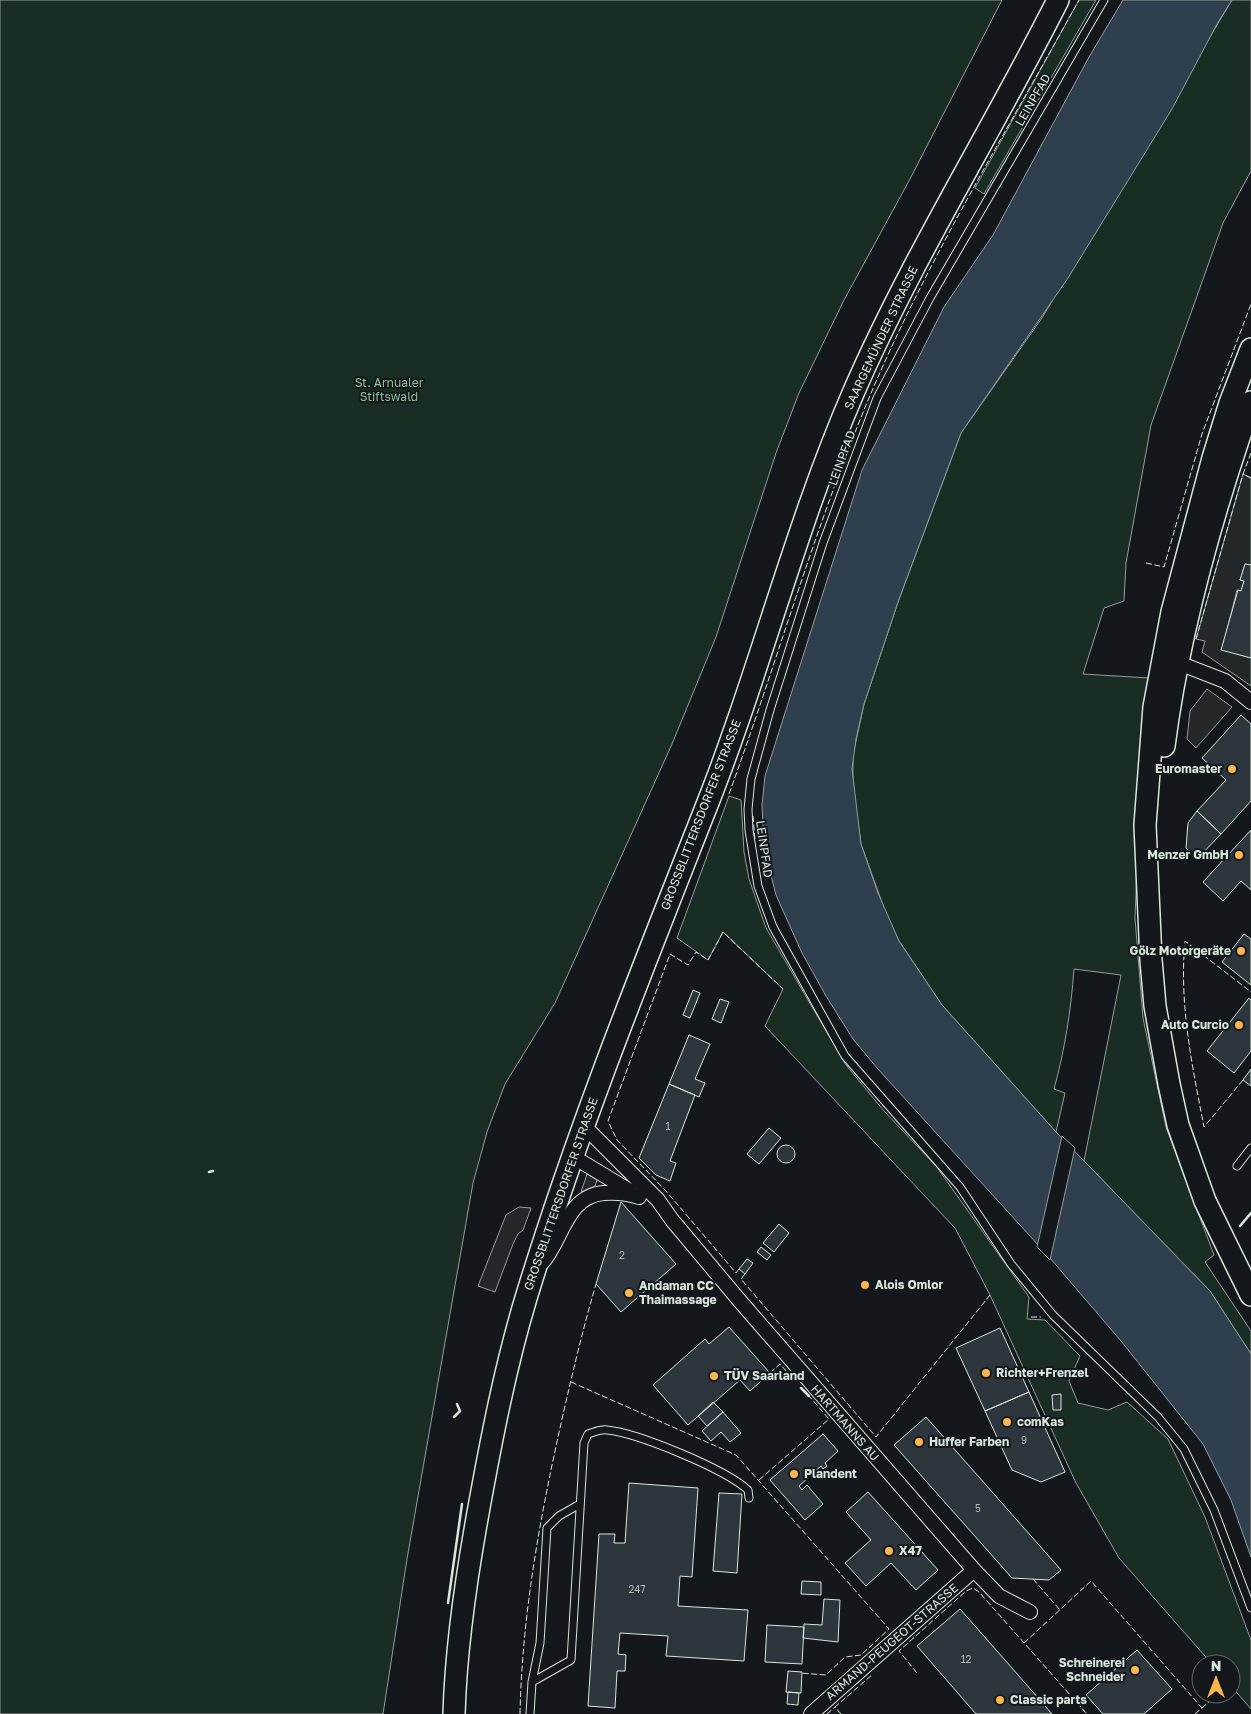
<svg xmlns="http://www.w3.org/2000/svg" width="1251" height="1714" font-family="'Golos Text',sans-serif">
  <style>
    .green { fill: #1a2d24; stroke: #939e99 }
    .parking { fill: #24282b; stroke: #939e99 }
    .water { fill: #2f3f4d; stroke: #939e99 }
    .pier { fill: #14181c; stroke: #939e99 }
    .building { fill: #2c363c; stroke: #d8e6dc }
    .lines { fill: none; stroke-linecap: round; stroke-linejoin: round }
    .lane-casing { stroke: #d8e6dc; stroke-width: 9 }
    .street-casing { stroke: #d8e6dc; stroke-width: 16 }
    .primary-casing { stroke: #d8e6dc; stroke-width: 24 }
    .lane { stroke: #14181c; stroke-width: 7 }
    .street { stroke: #14181c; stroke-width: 14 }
    .primary { stroke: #14181c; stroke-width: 21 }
    .fence { stroke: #d8e6dc; stroke-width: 1; stroke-dasharray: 6 2.5; stroke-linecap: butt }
    .wall { stroke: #d8e6dc; stroke-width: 2.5 }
    .poi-dot { fill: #ffb74d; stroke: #14181c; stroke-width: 2 }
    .labels { text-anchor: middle; stroke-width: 4; stroke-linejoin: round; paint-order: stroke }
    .number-label { font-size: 10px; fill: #adbab4 }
    .street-label { font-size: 12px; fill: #d8e6dc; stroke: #14181c }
    .park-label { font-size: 12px; fill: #8ac095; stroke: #14181c }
    .poi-label { font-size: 12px; font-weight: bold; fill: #d8e6dc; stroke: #14181c; text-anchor: start }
  </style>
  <rect width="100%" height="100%" fill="#14181c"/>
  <path class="green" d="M 0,0 L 1002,0 L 910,179 L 844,300 L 799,393 L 776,453 L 716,637 L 672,744 L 555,1003 L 505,1084 L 487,1132 L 473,1183 L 407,1559 L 383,1714 L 0,1714 Z
    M 1079,0 L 1096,0 L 984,194 L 975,188 Z
    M 1232,0 L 1251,0 L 1251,171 L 1223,223 L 1151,425 L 1126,563 L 1124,601 L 1104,608 L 1083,674 L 1149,678 L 1142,740 L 1135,918 L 1143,1018 L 1166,1127 L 1214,1255 L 1205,1262 L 1251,1331 L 1251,1354 L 1210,1291 L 1084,1161 L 1121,975 L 1074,969 C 1071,1010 1065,1049 1054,1089 L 1065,1093 L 1056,1132 L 942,1005 L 899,941 L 888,919 L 861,844 L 853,788 L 853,755 L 864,704 L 898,602 L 961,433 L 1042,318 Z
    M 729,796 L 741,800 L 744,852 L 749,879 L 766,928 L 846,1065 L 884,1111 L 936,1166 L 1029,1297 L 1027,1319 L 1045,1320 L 1080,1356 L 1069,1381 L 1078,1403 L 1108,1410 L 1127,1402 L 1168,1439 L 1205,1517 L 1251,1640 L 1251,1709 L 1231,1686 L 1231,1664 L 1212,1664 L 1119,1558 L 1076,1483 L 990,1295 L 955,1228 L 765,1026 L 783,989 L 723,932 L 708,960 L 677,938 Z"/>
  <path class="parking" d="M 1243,474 L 1251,478 L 1251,565 L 1245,564 L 1240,580 L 1244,581 L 1241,591 L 1237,590 L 1222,649 L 1251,658 L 1251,686 L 1202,652 L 1205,641 L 1196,639 Z
    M 1207,689 L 1232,707 L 1196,748 L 1187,739 L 1190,711 Z
    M 587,1174 L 597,1180 L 595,1186 L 581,1192 Z
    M 519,1207 L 531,1208 L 523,1230 L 518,1234 L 513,1244 L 495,1292 L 478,1286 L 506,1215 Z"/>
  <path class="water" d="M 1123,0 L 1232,0 L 1217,24 L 1172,109 L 1068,278 L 961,433 L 898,602 L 864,704 L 856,739 L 852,769 L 861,844 L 878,893 L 899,941 L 942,1005 L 1056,1132 L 1210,1291 L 1251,1354 L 1251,1557 L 1231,1500 L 1203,1444 L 1121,1341 L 1050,1258 L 877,1068 L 853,1039 L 826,996 L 802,953 L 776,895 L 764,848 L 762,805 L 765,776 L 862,470 L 944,307 L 993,235 L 1089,57 Z"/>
  <path class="pier" d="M 1062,1136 L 1075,1148 L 1050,1260 L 1037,1247 Z"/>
  <path class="building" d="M 1245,564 L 1251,565 L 1251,658 L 1221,650 L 1238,590 L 1241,591 L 1244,581 L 1240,580 Z
    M 1241,715 L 1251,724 L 1251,801 L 1221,834 L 1197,811 L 1226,780 L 1202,758 Z
    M 1197,811 L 1221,834 L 1197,859 L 1186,848 L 1188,823 Z
    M 1251,830 L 1251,890 L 1241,881 L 1223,901 L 1203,882 Z
    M 1244,934 L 1251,939 L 1251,985 L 1222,962 Z
    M 693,990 L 700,993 L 690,1018 L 683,1015 Z
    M 1249,998 L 1251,1000 L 1251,1051 L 1234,1073 L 1207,1051 Z
    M 720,999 L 729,1002 L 721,1023 L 712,1019 Z
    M 689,1035 L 710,1044 L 695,1079 L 705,1083 L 699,1097 L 669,1084 Z
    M 1251,1069 L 1251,1086 L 1243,1080 Z
    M 669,1084 L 695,1095 L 670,1161 L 676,1163 L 670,1181 L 656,1175 L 639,1158 Z
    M 769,1128 L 781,1138 L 759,1164 L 747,1154 Z
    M777 1154a9 9 0 1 1 18 0a9 9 0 1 1-18 0Z
    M 621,1202 L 676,1264 L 621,1312 L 596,1284 Z
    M 779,1224 L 789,1233 L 774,1252 L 763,1243 Z
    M 761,1247 L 771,1255 L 767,1260 L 757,1252 Z
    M 747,1259 L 753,1263 L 745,1274 L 739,1269 Z
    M 729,1327 L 770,1373 L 750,1391 L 740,1380 L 688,1425 L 653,1385 L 705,1339 L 709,1344 Z
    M 1000,1328 L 1029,1392 L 985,1411 L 956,1348 Z
    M 1029,1392 L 1065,1472 L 1041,1482 L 1012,1470 L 985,1411 Z
    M 1061,1394 L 1061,1410 L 1053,1410 L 1052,1395 Z
    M 713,1402 L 723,1412 L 707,1426 L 698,1416 Z
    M 723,1412 L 741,1433 L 730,1442 L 721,1432 L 711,1441 L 702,1431 Z
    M 926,1417 L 1061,1570 L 1049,1580 L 1012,1578 L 894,1445 Z
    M 823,1434 L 838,1451 L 825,1463 L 827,1466 L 823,1469 L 821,1466 L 799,1486 L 802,1490 L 807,1485 L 823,1504 L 805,1520 L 770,1480 Z
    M 629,1483 L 698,1488 L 692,1577 L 680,1576 L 678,1606 L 748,1610 L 744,1661 L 666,1656 L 668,1636 L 620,1633 L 618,1654 L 626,1655 L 625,1671 L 617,1671 L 615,1708 L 588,1706 L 599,1534 L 615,1534 L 614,1543 L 625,1543 Z
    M 868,1492 L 938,1570 L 916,1590 L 891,1563 L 866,1586 L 845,1563 L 871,1540 L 846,1512 Z
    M 719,1493 L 742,1494 L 737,1573 L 713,1571 Z
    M 802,1581 L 821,1582 L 821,1595 L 801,1594 Z
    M 824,1599 L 840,1600 L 838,1642 L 803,1638 L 804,1624 L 822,1625 Z
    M 960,1609 L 1012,1668 L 1052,1714 L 976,1714 L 917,1646 Z
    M 767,1625 L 804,1627 L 802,1664 L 765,1662 Z
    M 1137,1650 L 1172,1689 L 1144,1714 L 1103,1714 L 1086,1695 Z
    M 788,1671 L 802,1672 L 801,1693 L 786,1692 Z
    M 788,1692 L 799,1693 L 798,1705 L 787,1704 Z"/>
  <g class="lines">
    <defs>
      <path id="lane" d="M 1104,0 L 930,298 L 877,398 L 823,543 L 770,710 L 751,779 L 748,809 L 749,830 L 758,886 L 773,927 L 845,1056 L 960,1187 L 1011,1264 L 1053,1315 L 1158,1417 L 1184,1449 L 1214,1510 L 1251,1608
        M 1237,1166 L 1251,1148
        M 532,1682 L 571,1660 L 584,1443 L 588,1434 C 595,1432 600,1429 607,1430 C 638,1433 725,1469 748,1490 L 749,1498
        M 530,1714 L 532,1682 L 540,1643 L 547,1528 L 559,1516 L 580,1504"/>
      <path id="street" d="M 1171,660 L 1225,681 L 1251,702
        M 582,1124 L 658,1200 L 672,1220 L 739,1300 L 974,1570 L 999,1596 L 1030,1612
        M 572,1156 L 630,1191
        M 542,1263 C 563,1239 566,1196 604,1193 C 617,1192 627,1193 639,1197
        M 811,1714 L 974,1570"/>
      <path id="primary" d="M 1251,349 L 1230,403 L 1213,458 L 1172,612 L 1154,707 L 1145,825 L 1151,960 L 1155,1006 L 1169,1084 L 1178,1125 L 1205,1201 L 1251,1295
        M 1164,746 C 1179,629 1212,514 1251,402
        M 454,1714 C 456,1647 466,1579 478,1513 C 491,1441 505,1368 526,1298 C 576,1134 640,975 703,815 C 759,676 794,529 854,391 C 913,256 992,131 1058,0"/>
    </defs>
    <use href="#lane" class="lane-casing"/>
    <use href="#street" class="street-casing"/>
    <use href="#primary" class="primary-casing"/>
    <use href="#lane" class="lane"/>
    <use href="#street" class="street"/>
    <use href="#primary" class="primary"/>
    <path class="fence" d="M 1251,453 L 1243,474 L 1251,478
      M 1146,563 L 1164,567 L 1202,434 L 1251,304
      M 1196,639 L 1243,474
      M 729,794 C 777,662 815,527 869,398 C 927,260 1007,131 1079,0
      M 753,816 L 755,840
      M 1243,1080 L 1204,1127 C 1192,1065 1179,1004 1185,941 L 1251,992
      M 739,1269 L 736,1273 L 666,1191 L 617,1140 L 608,1121 L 670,954 L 688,965 L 696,952 L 708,960 L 723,932 L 783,989
      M 745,1274 L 741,1279 L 876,1437 L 990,1295
      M 1031,1317 L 1041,1317
      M 770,1373 L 780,1364 L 788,1373
      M 571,1382 L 736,1455 L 889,1629 L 861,1655 L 845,1657 L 826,1675 L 800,1673
      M 759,1480 L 829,1419 L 809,1396
      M 1033,1579 L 1060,1610
      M 1024,1643 L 1091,1581 L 1202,1708
      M 917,1673 L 899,1651 L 966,1591 L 973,1588 L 979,1592 L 1087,1714
      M 520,1714 C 522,1617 539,1523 560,1428 C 571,1379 582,1332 596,1284
      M 827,1714 L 835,1707
      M 841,1714 L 835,1707 L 873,1674
      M 1195,1714 L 1218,1694"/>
    <path class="wall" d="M 209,1172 L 213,1171
      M 1240,1226 L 1251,1213
      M 801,1388 L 809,1396
      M 454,1417 L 460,1411 L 457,1404
      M 448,1603 L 462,1504"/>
  </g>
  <g class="poi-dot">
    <circle cx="1232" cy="769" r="5"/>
    <circle cx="1239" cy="855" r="5"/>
    <circle cx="1241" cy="951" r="5"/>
    <circle cx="1239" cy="1025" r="5"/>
    <circle cx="865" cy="1285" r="5"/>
    <circle cx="629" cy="1293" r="5"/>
    <circle cx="986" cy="1373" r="5"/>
    <circle cx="714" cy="1376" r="5"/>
    <circle cx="1007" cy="1422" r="5"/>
    <circle cx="919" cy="1442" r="5"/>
    <circle cx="794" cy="1474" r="5"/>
    <circle cx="889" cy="1551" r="5"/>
    <circle cx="1135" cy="1670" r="5"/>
    <circle cx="1000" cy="1700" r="5"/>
  </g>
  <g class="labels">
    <g class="number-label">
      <text x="668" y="1130">1</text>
      <text x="622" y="1259">2</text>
      <text x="1024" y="1444">9</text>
      <text x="978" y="1512">5</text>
      <text x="637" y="1593">247</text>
      <text x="966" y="1663">12</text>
    </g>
    <g class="street-label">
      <text transform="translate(1033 100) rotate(-60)" y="4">LEINPFAD</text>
      <text transform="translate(881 338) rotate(-65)" y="4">SAARGEMÜNDER STRASSE</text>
      <text transform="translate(842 458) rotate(-70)" y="4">LEINPFAD</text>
      <text transform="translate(701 815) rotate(-69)" y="4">GROSSBLITTERSDORFER STRASSE</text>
      <text transform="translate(764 849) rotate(82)" y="4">LEINPFAD</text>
      <text transform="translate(561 1194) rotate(-71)" y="4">GROSSBLITTERSDORFER STRASSE</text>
      <text transform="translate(845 1423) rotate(49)" y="4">HARTMANNS AU</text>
      <text transform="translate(892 1642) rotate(-41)" y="4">ARMAND-PEUGEOT-STRASSE</text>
    </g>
    <g class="park-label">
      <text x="389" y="387">St. Arnualer<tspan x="389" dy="14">Stiftswald</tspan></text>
    </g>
    <g class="poi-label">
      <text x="1222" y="773" text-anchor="end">Euromaster</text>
      <text x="1229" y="859" text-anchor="end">Menzer GmbH</text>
      <text x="1231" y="955" text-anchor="end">Gölz Motorgeräte</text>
      <text x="1229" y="1029" text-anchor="end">Auto Curcio</text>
      <text x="875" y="1289">Alois Omlor</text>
      <text x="639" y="1290">Andaman CC<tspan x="639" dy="14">Thaimassage</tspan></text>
      <text x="996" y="1377">Richter+Frenzel</text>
      <text x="724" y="1380">TÜV Saarland</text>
      <text x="1017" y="1426">comKas</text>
      <text x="929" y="1446">Huffer Farben</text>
      <text x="804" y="1478">Plandent</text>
      <text x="899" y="1555">X47</text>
      <text x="1125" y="1667" text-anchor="end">Schreinerei<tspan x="1125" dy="14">Schneider</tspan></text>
      <text x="1010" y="1704">Classic parts</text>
    </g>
  </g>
  <g transform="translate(1216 1679)"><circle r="24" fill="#14181c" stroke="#626a69"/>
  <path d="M0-4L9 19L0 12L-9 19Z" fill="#ffb74d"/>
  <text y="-8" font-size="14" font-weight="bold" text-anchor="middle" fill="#d8e6dc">N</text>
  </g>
</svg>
